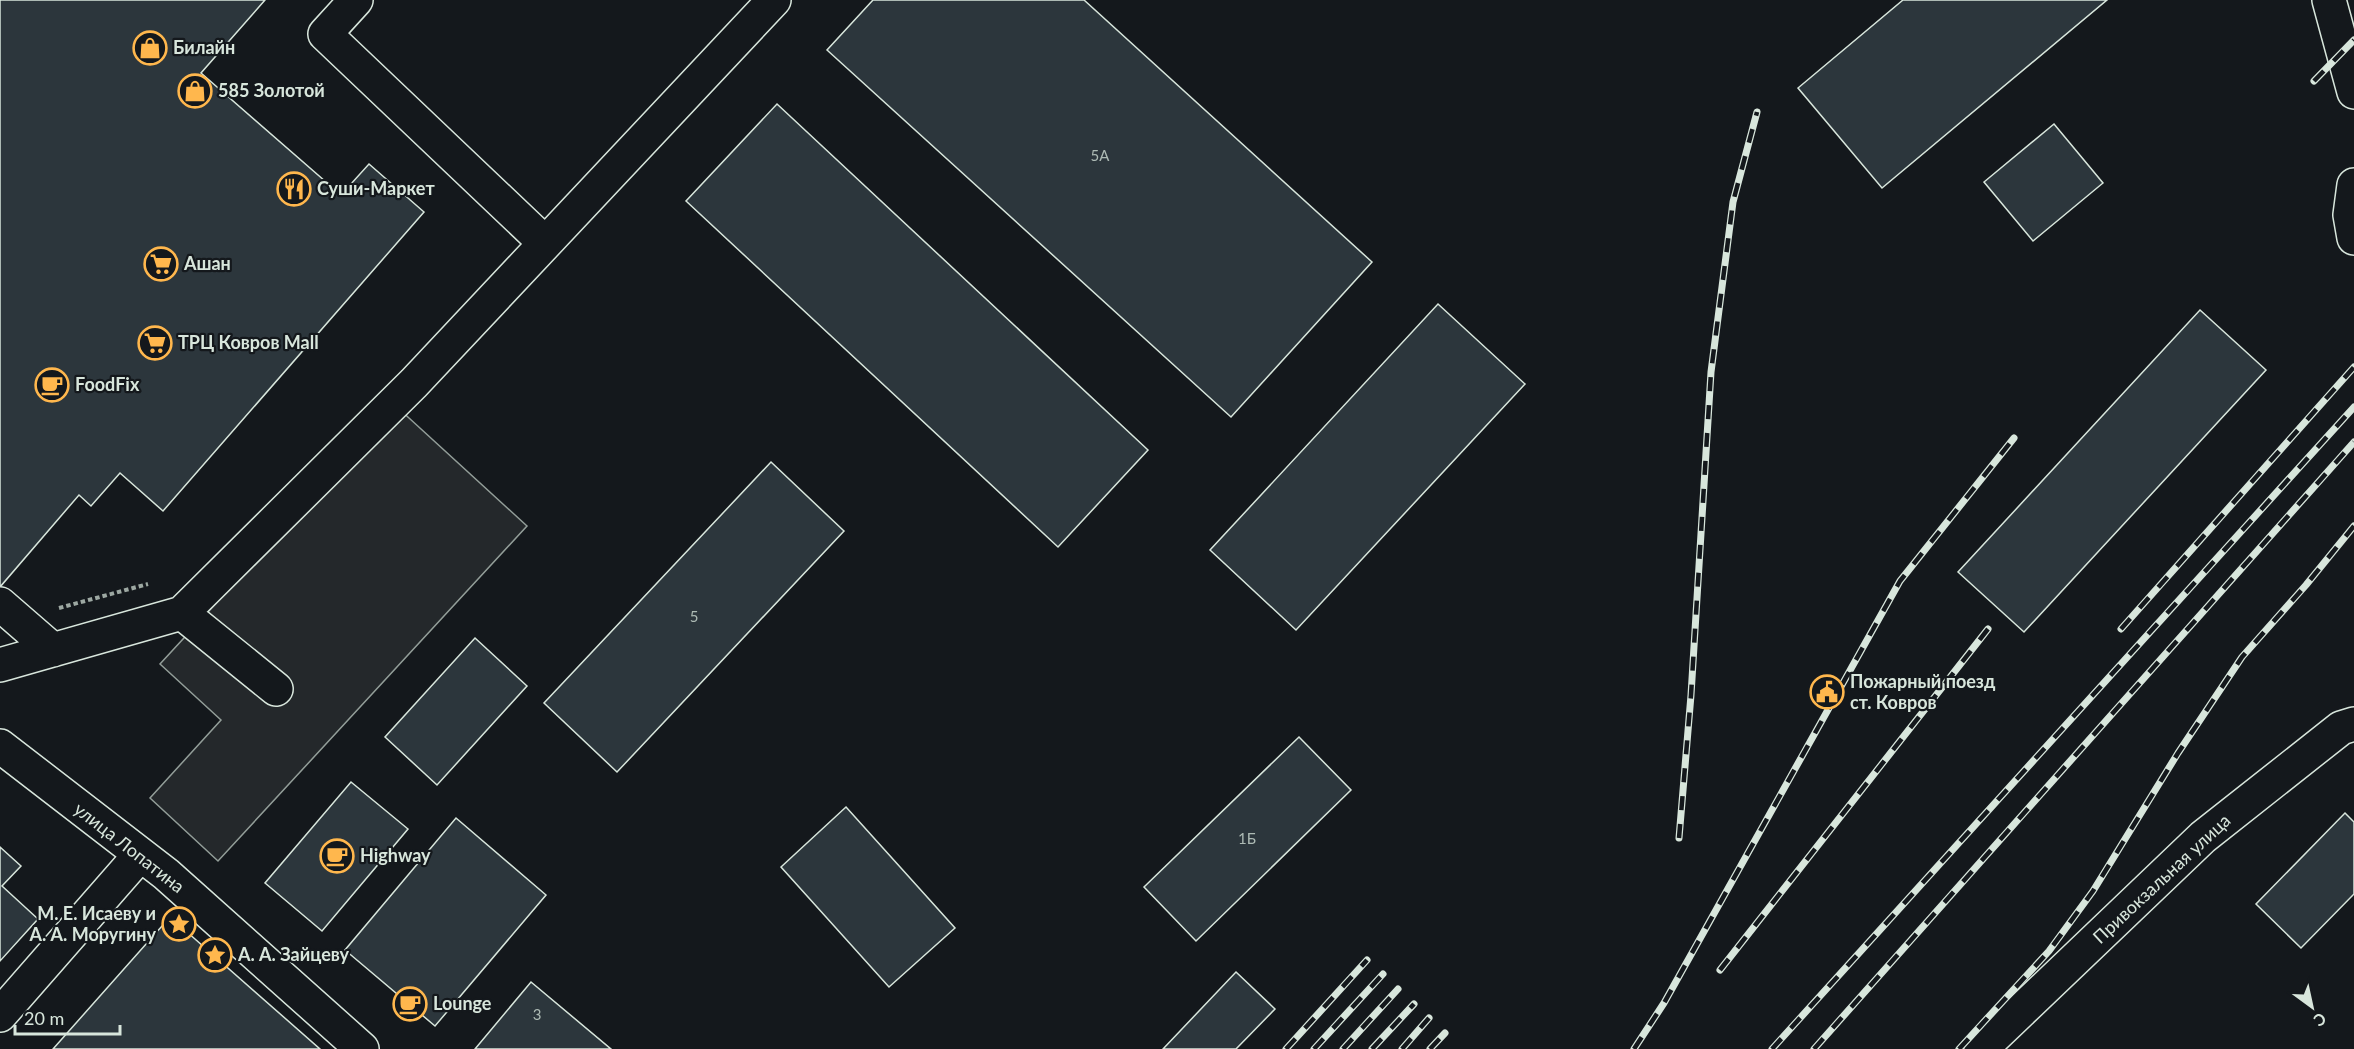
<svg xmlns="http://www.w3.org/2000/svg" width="2354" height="1049" font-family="Lato,sans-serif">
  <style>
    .parking { fill: #24282b; stroke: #939e99; stroke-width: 1.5 }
    .building { fill: #2c363c; stroke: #d8e6dc; stroke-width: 1.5 }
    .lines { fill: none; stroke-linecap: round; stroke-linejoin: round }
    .minor-casing { stroke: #d8e6dc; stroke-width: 36 }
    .path { stroke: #9da8a2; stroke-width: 4; stroke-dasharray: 4.5 3; stroke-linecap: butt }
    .minor { stroke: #14181c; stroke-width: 33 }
    .rail-casing { stroke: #d8e6dc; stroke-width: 7 }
    .rail { stroke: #14181c; stroke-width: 4.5; stroke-dasharray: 14; stroke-linecap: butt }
    .labels { text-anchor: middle; stroke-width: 4.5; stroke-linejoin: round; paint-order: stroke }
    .number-label { font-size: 15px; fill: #adbab4 }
    .poi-label { font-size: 18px; font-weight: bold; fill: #d8e6dc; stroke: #14181c; text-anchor: start }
    .street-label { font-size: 18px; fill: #d8e6dc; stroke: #14181c }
  </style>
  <rect width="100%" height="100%" fill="#14181c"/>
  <path class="parking" d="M 397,407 L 527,526 L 218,861 L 150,798 L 221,720 L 160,664 Z"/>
  <path class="building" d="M 0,0 L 265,0 L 201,73 L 341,195 L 369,164 L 424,212 L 163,511 L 120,473 L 91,506 L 79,495 L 0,587 Z
    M 873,0 L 1084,0 L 1372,262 L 1231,417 L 827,50 Z
    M 1903,0 L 2107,0 L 1882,188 L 1798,88 Z
    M 777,104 L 1148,450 L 1058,547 L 686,201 Z
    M 2054,124 L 2103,183 L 2033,241 L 1984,182 Z
    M 1438,304 L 1525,384 L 1296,630 L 1210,550 Z
    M 2200,310 L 2266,370 L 2024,632 L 1958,572 Z
    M 771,462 L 844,531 L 617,772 L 544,703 Z
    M 475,638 L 527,686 L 437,785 L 385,737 Z
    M 1299,737 L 1351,790 L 1196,941 L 1144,887 Z
    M 351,782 L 408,829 L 322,931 L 265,883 Z
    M 846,807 L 955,928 L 889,987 L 781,867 Z
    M 2345,813 L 2354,822 L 2354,894 L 2301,948 L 2256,904 Z
    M 456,818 L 546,895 L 435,1026 L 345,950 Z
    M 0,847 L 21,866 L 2,886 L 38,919 L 0,961 Z
    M 170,917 L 320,1049 L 53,1049 Z
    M 1236,972 L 1275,1009 L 1236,1049 L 1163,1049 Z
    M 531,982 L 611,1049 L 475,1049 Z"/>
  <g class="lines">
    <defs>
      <path id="minor" d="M 356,0 L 325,34 L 545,243
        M 2329,0 L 2354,92
        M 2354,185 L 2350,215 L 2354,238
        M 0,604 L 53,650
        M 182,613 L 414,383 L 774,0
        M 0,665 L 182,613 L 276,689
        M 0,746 L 166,874 L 362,1049
        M 0,1015 L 139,856
        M 1981,1049 L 2203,837 L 2341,728 L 2354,724"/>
    </defs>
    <use href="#minor" class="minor-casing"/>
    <path class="path" d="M 59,608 L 148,584"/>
    <use href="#minor" class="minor"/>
    <defs>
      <path id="rail" d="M 2314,81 L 2354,40
        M 2121,629 L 2354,367
        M 1679,838 L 1691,695 L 1711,372 L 1733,202 L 1757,112
        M 1720,970 L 1988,629
        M 1286,1049 L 1367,960
        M 1314,1049 L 1383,974
        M 1343,1049 L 1398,989
        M 1372,1049 L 1414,1004
        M 1402,1049 L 1429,1018
        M 1430,1049 L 1445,1033
        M 1634,1049 L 1664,1003 L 1900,581 L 2014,438
        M 1772,1049 L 2354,407
        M 1814,1049 L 2354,442
        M 1959,1049 L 2049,951 L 2093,891 L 2178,753 L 2242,657 L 2306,585 L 2354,526"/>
    </defs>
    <use href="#rail" class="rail-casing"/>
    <use href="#rail" class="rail"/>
  </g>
  <defs>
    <symbol id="shop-ring" viewBox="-11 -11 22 22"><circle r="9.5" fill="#14181c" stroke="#ffb74d" stroke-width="1.5"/><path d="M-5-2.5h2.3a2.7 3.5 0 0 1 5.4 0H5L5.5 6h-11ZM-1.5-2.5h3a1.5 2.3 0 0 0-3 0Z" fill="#ffb74d"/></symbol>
    <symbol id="restaurant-ring" viewBox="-11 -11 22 22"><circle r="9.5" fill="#14181c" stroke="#ffb74d" stroke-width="1.5"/><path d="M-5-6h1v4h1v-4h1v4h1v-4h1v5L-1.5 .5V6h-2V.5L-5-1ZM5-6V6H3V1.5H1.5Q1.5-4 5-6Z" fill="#ffb74d"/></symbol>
    <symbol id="supermarket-ring" viewBox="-11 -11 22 22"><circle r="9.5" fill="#14181c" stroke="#ffb74d" stroke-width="1.5"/><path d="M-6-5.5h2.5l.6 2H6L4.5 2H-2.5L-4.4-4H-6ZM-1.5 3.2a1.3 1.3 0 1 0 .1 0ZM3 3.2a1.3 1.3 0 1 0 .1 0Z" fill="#ffb74d"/></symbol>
    <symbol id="cafe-ring" viewBox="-11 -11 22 22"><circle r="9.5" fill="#14181c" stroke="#ffb74d" stroke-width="1.5"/><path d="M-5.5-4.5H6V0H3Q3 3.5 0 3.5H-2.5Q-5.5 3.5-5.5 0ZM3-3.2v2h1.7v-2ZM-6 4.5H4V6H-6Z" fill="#ffb74d"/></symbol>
    <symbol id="civic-ring" viewBox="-11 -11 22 22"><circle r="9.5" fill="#14181c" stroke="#ffb74d" stroke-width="1.5"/><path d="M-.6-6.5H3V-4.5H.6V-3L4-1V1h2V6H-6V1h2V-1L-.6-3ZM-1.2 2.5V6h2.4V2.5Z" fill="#ffb74d"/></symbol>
    <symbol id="sight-ring" viewBox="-11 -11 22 22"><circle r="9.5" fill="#14181c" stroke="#ffb74d" stroke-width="1.5"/><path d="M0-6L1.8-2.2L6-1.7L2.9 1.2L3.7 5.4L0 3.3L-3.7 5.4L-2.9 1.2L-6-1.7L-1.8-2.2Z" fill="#ffb74d"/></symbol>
  </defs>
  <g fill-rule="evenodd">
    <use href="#shop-ring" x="131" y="29" width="38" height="38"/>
    <use href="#shop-ring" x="176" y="72" width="38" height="38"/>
    <use href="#restaurant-ring" x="275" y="170" width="38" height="38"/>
    <use href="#supermarket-ring" x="142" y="245" width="38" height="38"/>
    <use href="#supermarket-ring" x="136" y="324" width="38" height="38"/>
    <use href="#cafe-ring" x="33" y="366" width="38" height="38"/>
    <use href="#civic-ring" x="1808" y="673" width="38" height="38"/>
    <use href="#cafe-ring" x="318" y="837" width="38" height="38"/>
    <use href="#sight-ring" x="160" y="905" width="38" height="38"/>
    <use href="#sight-ring" x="196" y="936" width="38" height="38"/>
    <use href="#cafe-ring" x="391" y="985" width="38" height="38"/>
  </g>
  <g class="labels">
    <g class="number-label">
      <text x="1100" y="161">5А</text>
      <text x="694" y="622">5</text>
      <text x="1247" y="844">1Б</text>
      <text x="537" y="1020">3</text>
    </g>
    <g class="poi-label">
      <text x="173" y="54">Билайн</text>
      <text x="218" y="97">585 Золотой</text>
      <text x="317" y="195">Суши-Маркет</text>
      <text x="184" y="270">Ашан</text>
      <text x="178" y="349">ТРЦ Ковров Mall</text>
      <text x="75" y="391">FoodFix</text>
      <text x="1850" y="688">Пожарный поезд<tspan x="1850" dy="21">ст. Ковров</tspan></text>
      <text x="360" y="862">Highway</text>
      <text x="156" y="920" text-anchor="end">М. Е. Исаеву и<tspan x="156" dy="21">А. А. Моругину</tspan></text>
      <text x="238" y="961">А. А. Зайцеву</text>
      <text x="433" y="1010">Lounge</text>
    </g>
    <g class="street-label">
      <text transform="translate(129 848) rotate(38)" y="6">улица Лопатина</text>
      <text transform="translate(2162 879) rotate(-43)" y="6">Привокзальная улица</text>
    </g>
  </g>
  <g transform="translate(2312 1007) rotate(147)" stroke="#14181c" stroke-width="4.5" paint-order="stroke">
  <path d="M0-4.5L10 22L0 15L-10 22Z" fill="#d8e6dc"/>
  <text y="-9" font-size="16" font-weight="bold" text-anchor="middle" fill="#d8e6dc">С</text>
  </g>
  <path d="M15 1025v9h105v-9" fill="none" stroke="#d8e6dc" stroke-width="3"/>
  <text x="24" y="1025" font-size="18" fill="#d8e6dc" stroke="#14181c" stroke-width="4.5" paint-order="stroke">20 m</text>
</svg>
